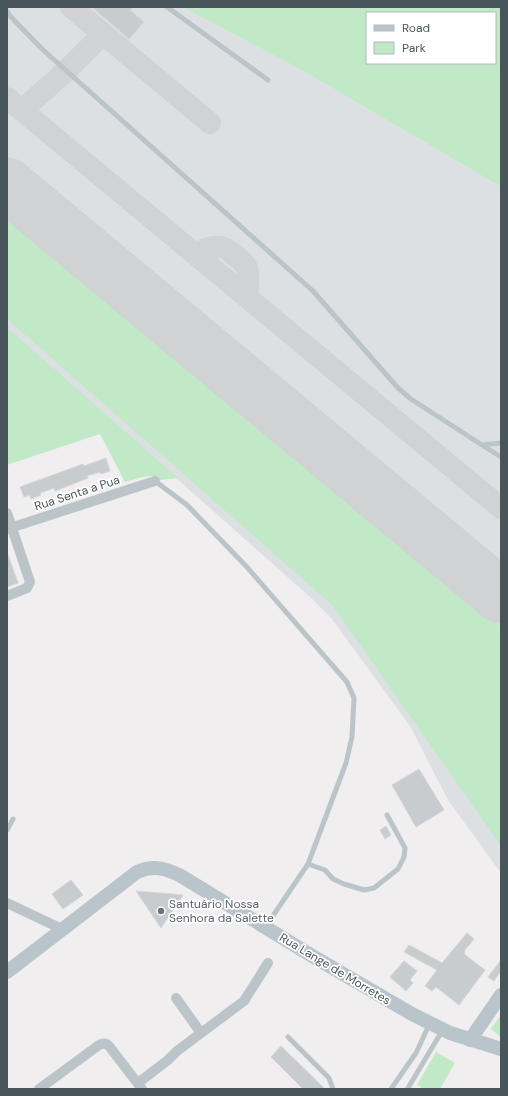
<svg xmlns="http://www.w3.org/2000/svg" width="508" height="1096" font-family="'DM Sans',sans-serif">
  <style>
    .airport { fill: #dde0e2 }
    .green { fill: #c1e9c8; fill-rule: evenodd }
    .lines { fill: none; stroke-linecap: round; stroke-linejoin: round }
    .taxiway { stroke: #d0d2d3; stroke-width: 22 }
    .runway { stroke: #d0d2d3; stroke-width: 55 }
    .building { fill: #c8cccf; stroke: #d3d6d9 }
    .lane { stroke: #bbc5c9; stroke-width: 5 }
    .street { stroke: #bbc5c9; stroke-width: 10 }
    .secondary { stroke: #b9c5ca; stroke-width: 14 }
    .worship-dot { fill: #6b7280; stroke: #fff; stroke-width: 1.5 }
    .labels { text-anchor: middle; stroke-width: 3.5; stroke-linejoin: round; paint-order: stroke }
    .street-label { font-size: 12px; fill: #485559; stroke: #fff }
    .worship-label { font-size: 12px; fill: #5b616d; stroke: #fff; text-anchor: start }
  </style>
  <rect width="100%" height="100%" fill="#f0eeef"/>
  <path class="airport" d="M 7,7 L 182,7 L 296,67 L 501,187 L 501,873 L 448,800 L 410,726 L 331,618 L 310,597 L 7,328 Z"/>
  <path class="green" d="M 182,7 L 501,7 L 501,187 L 296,67 ZM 367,13 L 495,13 L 495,63 L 367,63 Z
    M 7,212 L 501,627 L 501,846 L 332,605 L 7,319 Z
    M 7,327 L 178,478 L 161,480 L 152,476 L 142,477 L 125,482 L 100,434 L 7,465 Z
    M 501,1015 L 501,1037 L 491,1029 Z
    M 436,1052 L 455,1063 L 440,1089 L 424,1089 L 417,1085 Z"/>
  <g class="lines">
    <path class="taxiway" d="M 71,7 L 210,123
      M 7,98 L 501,508
      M 22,110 L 66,71 L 103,34
      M 203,260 L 202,251 C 208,248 214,246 221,247 C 227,248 245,262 247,268 C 250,277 247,287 247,297"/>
    <path class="runway" d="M 7,185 L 501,596"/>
  </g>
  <path class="building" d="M 92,7 L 133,7 L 130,10 L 144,22 L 129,39 Z
    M 106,458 L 110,471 L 101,474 L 100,472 L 87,476 L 88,478 L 55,491 L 54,488 L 40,493 L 41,495 L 31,499 L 30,495 L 24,497 L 20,487 L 83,464 L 84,466 Z
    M 8,555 L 18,583 L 7,587 L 7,556 Z
    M 419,769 L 444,810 L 416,827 L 392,785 Z
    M 386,826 L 391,835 L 385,839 L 380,830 Z
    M 71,880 L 83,895 L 63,909 L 52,894 Z
    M 136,891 L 183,895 L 161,928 Z
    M 467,933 L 474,939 L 464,951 L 465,952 L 464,954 L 485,970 L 459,1005 L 436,987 L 432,991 L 425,986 L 437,970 L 404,952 L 409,945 L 442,963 Z
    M 501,960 L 501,971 L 494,981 L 488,977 Z
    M 404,961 L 417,971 L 410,980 L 413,983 L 406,991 L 390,977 Z
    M 281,1046 L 325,1089 L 303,1089 L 271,1057 Z"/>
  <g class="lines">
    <path class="lane" d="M 167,7 L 268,80
      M 7,11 L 10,16 L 42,49 L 313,291 L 398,388 L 411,399 L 482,445 L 501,443
      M 482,445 L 501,457
      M 155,481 L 187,505 L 246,566 L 347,682 L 354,698 L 352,737 L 346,763 L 308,864 L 266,926
      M 7,830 L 13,819
      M 308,864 L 325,870 L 333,879 L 344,884 L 364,890 L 374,888 L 398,869 L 404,857 L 405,848 L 387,815
      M 288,1037 L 329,1078 L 333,1089
      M 408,1088 L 442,1031
      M 391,1089 L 416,1053 L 429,1025"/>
    <path class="street" d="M 7,513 L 30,582 L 27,588 L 7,596
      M 7,529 L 155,481
      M 7,903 L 62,929
      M 176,998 L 201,1033
      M 138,1083 L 168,1060 L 177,1051 L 244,1001 L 268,963
      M 39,1089 L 99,1045 C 103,1043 106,1043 109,1046 L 142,1089"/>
    <path class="secondary" d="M 7,972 L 137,872 C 154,865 165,868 181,876 L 314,957 L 412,1014 L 450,1033 L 501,1049
      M 470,1040 L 501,995"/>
  </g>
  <circle class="worship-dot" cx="161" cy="911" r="4"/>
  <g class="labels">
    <g class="street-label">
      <text transform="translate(77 493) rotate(-18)" y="4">Rua Senta a Pua</text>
      <text transform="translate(335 969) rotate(31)" y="4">Rua Lange de Morretes</text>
    </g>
    <g class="worship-label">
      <text x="169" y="908">Santuário Nossa<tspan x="169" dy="14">Senhora da Salette</tspan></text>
    </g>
  </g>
  <rect width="508" height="1096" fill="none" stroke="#485559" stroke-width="16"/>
  <rect x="366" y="12" width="130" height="52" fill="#ffffff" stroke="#b6bbbd"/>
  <rect x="374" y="25" width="20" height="6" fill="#b9c5ca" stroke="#b6bbbd"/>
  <text x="402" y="32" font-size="12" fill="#485559">Road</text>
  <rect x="374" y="42" width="20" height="12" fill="#c1e9c8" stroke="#b6bbbd"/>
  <text x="402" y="52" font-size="12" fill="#485559">Park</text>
</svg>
